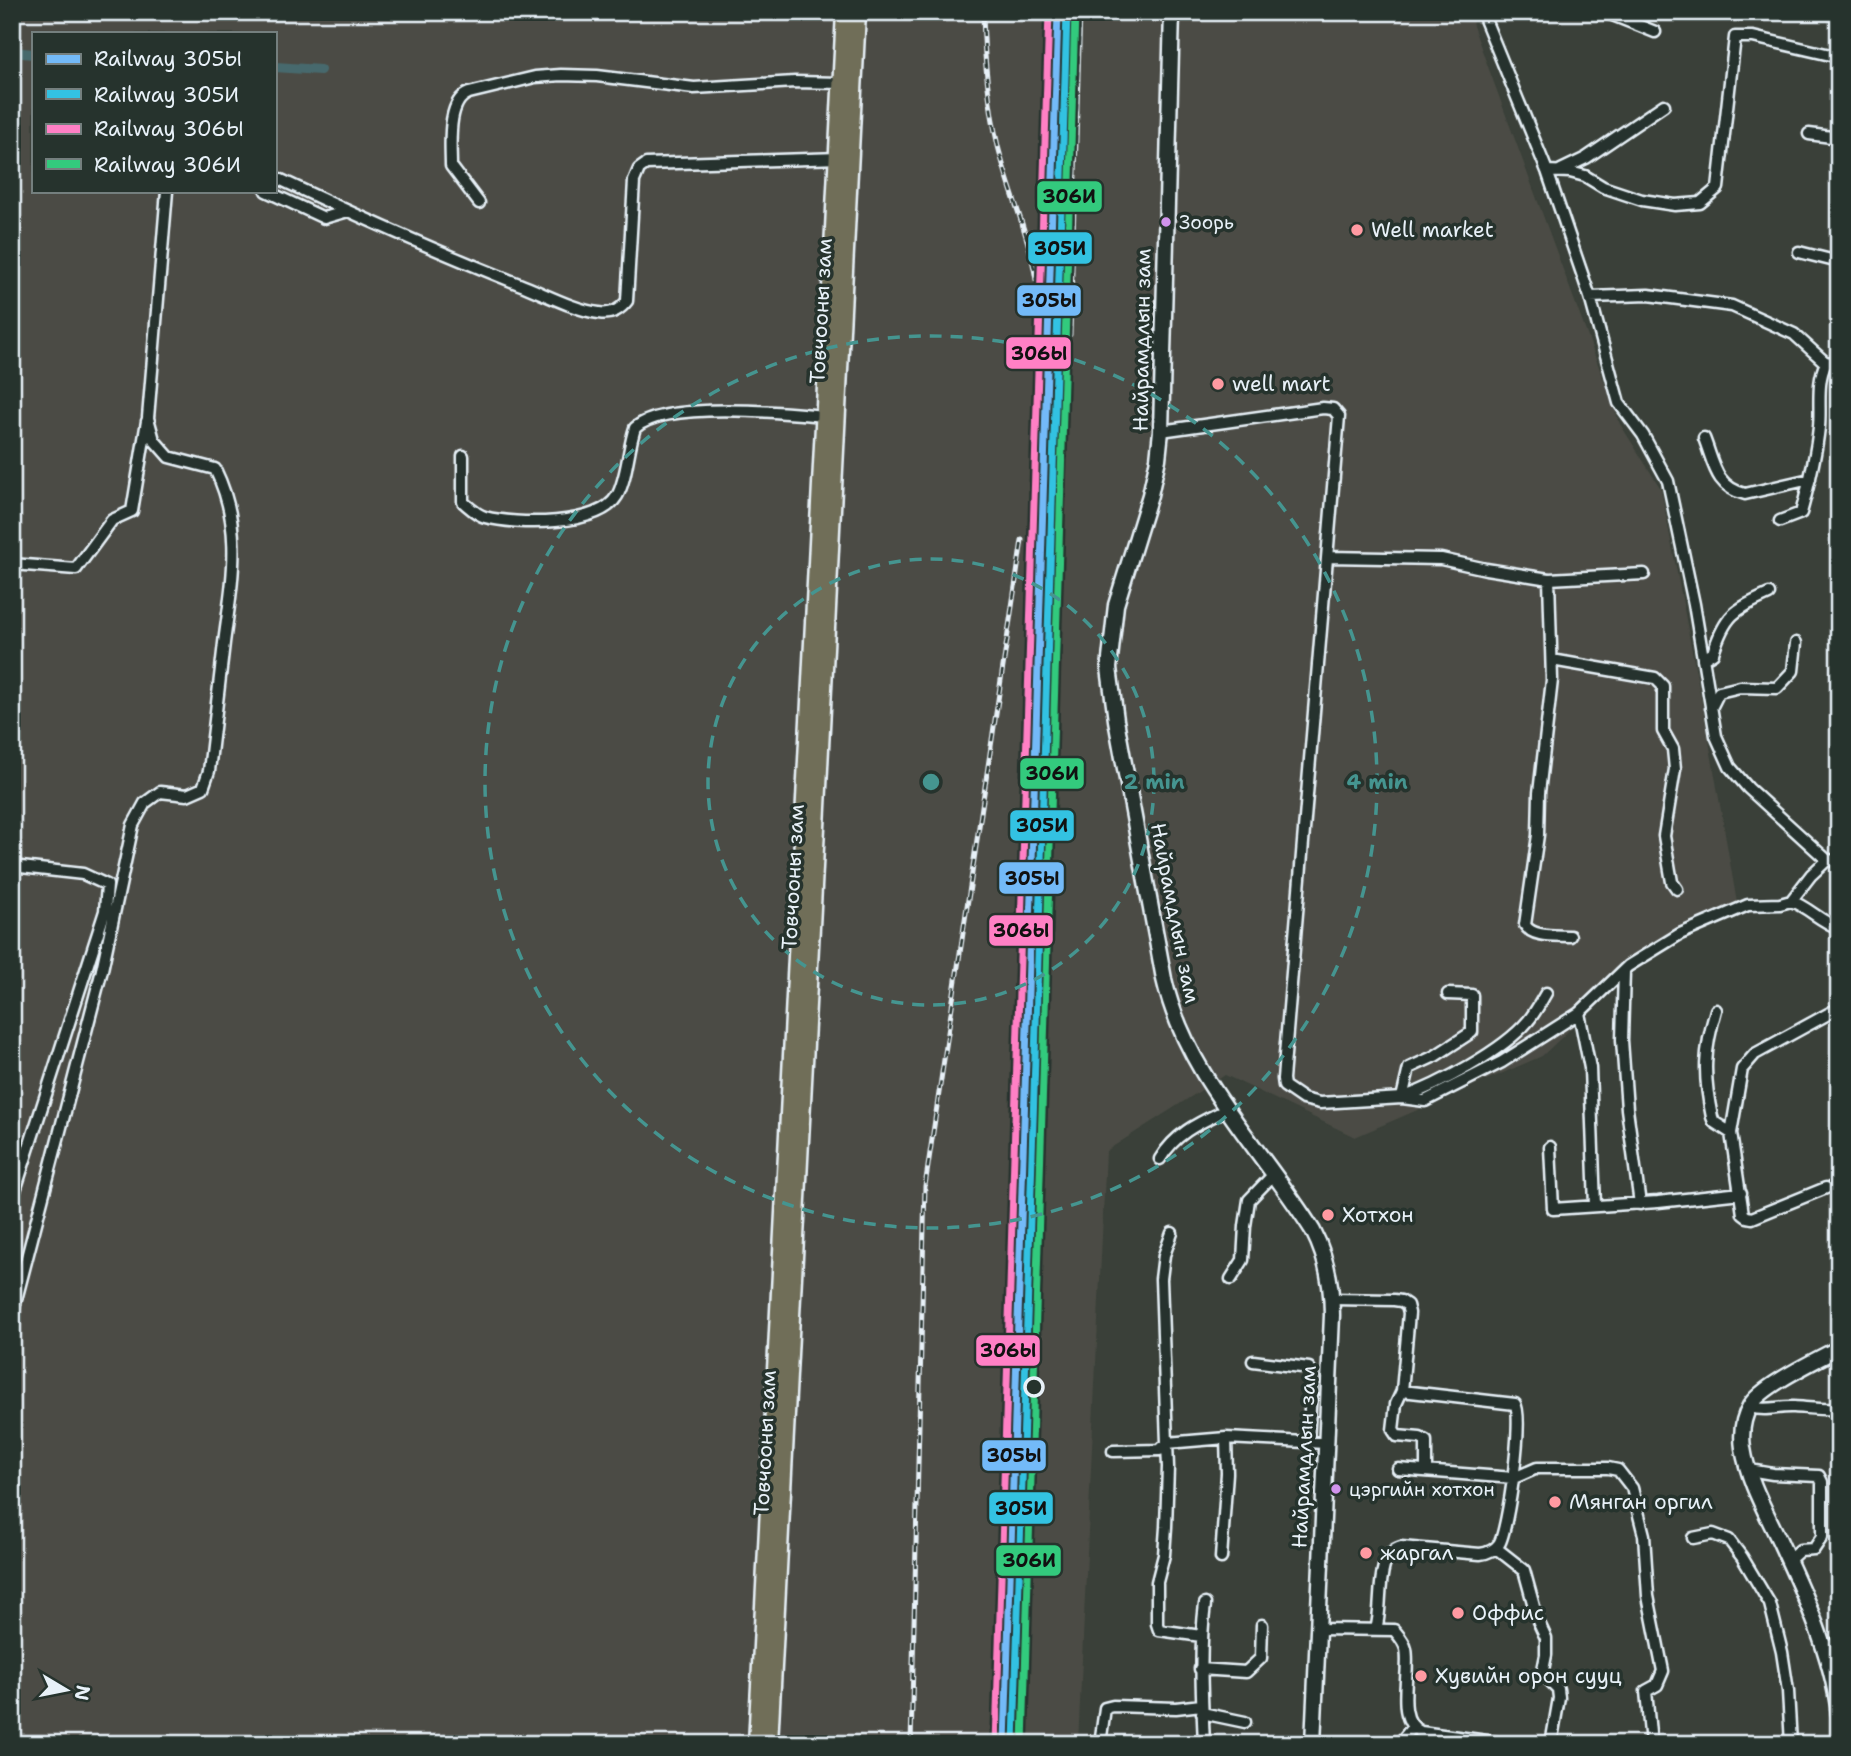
<svg xmlns="http://www.w3.org/2000/svg" width="1851" height="1756" font-family="'Shantell Sans',sans-serif">
  <style>
    .built { fill: #4b4c45; fill-rule: evenodd }
    .lines { fill: none; stroke-linecap: round; stroke-linejoin: round }
    .canal { stroke: #46696d; stroke-width: 10 }
    .minor-casing { stroke: #e8f1f8; stroke-width: 15 }
    .secondary-casing { stroke: #e8f1f8; stroke-width: 19 }
    .trunk-casing { stroke: #e8f1f8; stroke-width: 21 }
    .minor { stroke: #26332d; stroke-width: 10 }
    .secondary { stroke: #26332d; stroke-width: 14 }
    .trunk { stroke: #706e59; stroke-width: 16 }
    .rail-casing { stroke: #e8f1f8; stroke-width: 5 }
    .rail { stroke: #26332d; stroke-width: 2.5; stroke-dasharray: 8; stroke-linecap: butt }
    .rail-1-casing { stroke: #26332d; stroke-width: 12 }
    .rail-2-casing { stroke: #26332d; stroke-width: 12 }
    .rail-3-casing { stroke: #26332d; stroke-width: 12 }
    .rail-4-casing { stroke: #26332d; stroke-width: 12 }
    .rail-1 { stroke: #73baf8; stroke-width: 7 }
    .rail-2 { stroke: #33c2e2; stroke-width: 7 }
    .rail-3 { stroke: #ff80c5; stroke-width: 7 }
    .rail-4 { stroke: #33ca7d; stroke-width: 7 }
    .ring { fill: none; stroke: #459590; stroke-width: 3.5; stroke-dasharray: 12 9 }
    .bus-dot { fill: #d193ec; stroke: #26332d; stroke-width: 2.5 }
    .poi-dot { fill: #ff9aa2; stroke: #26332d; stroke-width: 2.5 }
    .stop-dot { fill: #26332d; stroke: #e8f1f8; stroke-width: 3.5 }
    .labels { text-anchor: middle; stroke-width: 7; stroke-linejoin: round; paint-order: stroke }
    .bus-label { font-size: 19px; fill: #e8f1f8; stroke: #26332d; text-anchor: start }
    .poi-label { font-size: 21px; fill: #e8f1f8; stroke: #26332d; text-anchor: start }
    .street-label { font-size: 21px; fill: #e8f1f8; stroke: #26332d }
    .centre { fill: #459590; stroke: #26332d; stroke-width: 3.5 }
    .ring-label { font-size: 21px; text-anchor: middle; font-weight: bold; fill: #459590; stroke: #26332d; stroke-width: 7; stroke-linejoin: round; paint-order: stroke }
    .line-badge { stroke: #26332d; stroke-width: 2.5 }
    .pale-badge-label { font-size: 19px; text-anchor: middle; font-weight: bold; fill: #111 }
  </style>
  <rect width="100%" height="100%" fill="#3a4039"/>
  <filter id="ink" filterUnits="userSpaceOnUse"><feTurbulence type="fractalNoise" baseFrequency=".0143" numOctaves="2"/><feDisplacementMap in="SourceGraphic" scale="14" xChannelSelector="R" yChannelSelector="G"/><feConvolveMatrix kernelMatrix="1 2 1 2 8 2 1 2 1" color-interpolation-filters="sRGB"/></filter>
  <g filter="url(#ink)">
    <path class="built" d="M 12,12 L 1471,12 L 1473,26 L 1620,424 L 1661,489 L 1706,724 L 1737,903 L 1634,969 L 1542,1056 L 1355,1137 L 1225,1075 L 1106,1151 L 1078,1744 L 12,1744 ZM 33,33 L 275,33 L 275,191 L 33,191 Z"/>
    <g class="lines">
      <path class="canal" d="M 12,52 L 33,54
        M 275,67 L 320,70"/>
      <defs>
        <path id="minor" d="M 1482,12 L 1547,171 L 1590,297 L 1619,403 L 1643,435 L 1668,481 L 1694,604 L 1716,736 L 1730,767 L 1748,788 L 1827,860
          M 1605,12 L 1655,32
          M 1809,134 L 1839,138
          M 1561,170 L 1586,158 L 1664,105
          M 1547,171 L 1570,172 L 1585,176 L 1603,187 L 1642,200 L 1675,205 L 1700,203 L 1718,188 L 1735,37 L 1753,37 L 1839,57
          M 275,177 C 355,215 436,251 519,284 C 543,293 574,310 599,313 C 611,315 620,310 627,301 L 634,181 L 639,169 L 646,164 L 840,158
          M 266,191 L 324,218 L 348,211
          M 479,203 L 451,166 C 451,146 446,101 469,93 L 535,77 L 561,75 L 597,76 L 694,88 L 795,82 L 841,83
          M 1799,252 L 1839,262
          M 1590,297 L 1648,295 L 1732,306 L 1794,334 L 1826,363
          M 1161,431 L 1323,408 L 1333,409 L 1339,416 L 1283,1079 L 1284,1086 L 1303,1099 L 1320,1103 L 1402,1098 L 1425,1101 L 1502,1062 L 1579,1013 L 1628,966 L 1680,934 L 1748,905 L 1780,904 L 1791,901 L 1811,875 L 1827,860 L 1839,861
          M 1704,438 C 1714,463 1715,487 1745,494 L 1810,479
          M 463,456 L 463,502 C 469,507 477,515 485,517 C 515,525 599,527 617,496 C 627,479 628,448 635,428 C 664,401 783,412 824,416
          M 1780,521 L 1801,513 C 1809,484 1816,456 1819,427 C 1821,406 1816,382 1826,363 L 1839,361
          M 1328,557 L 1441,559 L 1486,569 L 1549,579
          M 12,564 L 76,569 L 112,520 L 132,511 L 147,421
          M 1703,659 L 1713,653 C 1725,615 1734,610 1769,594
          M 1552,660 L 1655,678 L 1663,686 L 1663,731 L 1673,749 L 1675,769 L 1664,836 L 1672,882 L 1677,889
          M 1711,708 L 1719,692 L 1740,687 L 1777,688 L 1793,671 L 1796,643
          M 12,866 L 83,874 L 107,885 L 105,911 L 12,1200
          M 1791,901 C 1808,907 1821,922 1839,928
          M 1570,936 C 1556,935 1533,938 1525,925 L 1538,835 L 1539,793 L 1552,680 L 1549,579 L 1644,574
          M 1624,971 L 1622,1040 L 1627,1109 L 1640,1204
          M 1448,994 L 1472,995 L 1472,1032 L 1435,1056 L 1409,1068 L 1402,1098 C 1438,1085 1503,1051 1528,1021 C 1535,1013 1540,1003 1546,993
          M 1716,1010 C 1704,1051 1703,1075 1712,1117 L 1714,1122 L 1731,1133
          M 1579,1013 L 1590,1068 L 1595,1206
          M 1550,1147 L 1553,1209 L 1658,1202 L 1741,1193
          M 1160,1159 C 1176,1132 1201,1122 1228,1109
          M 1826,1188 L 1752,1218 L 1747,1217 L 1743,1214 L 1731,1133 L 1742,1069 L 1755,1054 L 1839,1008
          M 1172,1233 L 1164,1255 L 1161,1279 L 1167,1443 L 1226,1438 L 1326,1443
          M 1231,1279 L 1243,1260 L 1245,1226 L 1249,1200 L 1274,1174
          M 1332,1299 L 1394,1300 L 1401,1301 L 1407,1305 L 1409,1313 L 1402,1391 L 1396,1404 L 1393,1430 L 1397,1436 L 1420,1438 L 1426,1441 L 1426,1471
          M 12,1315 L 102,970 L 133,825 L 145,803 L 160,792 L 187,795 L 203,788 L 209,771 C 214,728 219,685 224,643 C 232,581 244,528 215,469 L 169,457 L 154,440 L 148,418 L 167,191
          M 1253,1361 L 1309,1368 L 1312,1375 L 1308,1442
          M 1750,1407 C 1768,1412 1777,1406 1794,1407 C 1809,1408 1823,1410 1839,1409
          M 1167,1443 L 1168,1467 L 1166,1527 L 1164,1555 L 1157,1582 L 1157,1624 L 1159,1630 L 1201,1636
          M 1113,1451 L 1160,1450 L 1167,1443
          M 1398,1469 L 1514,1478 L 1537,1468 L 1608,1468 L 1618,1470 L 1632,1488 L 1644,1535 L 1648,1596 L 1663,1671 L 1657,1685 L 1646,1691 L 1651,1744
          M 1749,1470 L 1773,1474 L 1819,1476 L 1822,1482 L 1822,1537 L 1814,1549 L 1800,1550 L 1789,1560
          M 1693,1538 L 1713,1534 L 1729,1540 L 1742,1557 L 1770,1604 L 1782,1652 L 1788,1691 L 1791,1744
          M 1496,1548 L 1524,1570 L 1538,1621 L 1546,1638 L 1546,1655 L 1543,1670 L 1546,1677 L 1558,1689 L 1559,1698 L 1551,1744
          M 1221,1558 L 1227,1473 L 1226,1438
          M 1318,1629 L 1394,1630 C 1399,1636 1404,1641 1406,1649 C 1411,1673 1394,1720 1421,1732 L 1509,1744
          M 1376,1629 C 1384,1606 1373,1555 1401,1547 L 1480,1554 C 1488,1553 1494,1551 1499,1544 C 1508,1530 1524,1416 1515,1404 L 1402,1391
          M 1825,1649 L 1839,1641
          M 1200,1669 L 1246,1672 L 1261,1658 L 1262,1625
          M 1202,1713 L 1245,1722
          M 1100,1744 L 1105,1708 L 1113,1706 L 1176,1708 L 1201,1705
          M 1204,1744 C 1202,1696 1199,1651 1205,1604
          M 1399,1744 L 1412,1728"/>
        <path id="secondary" d="M 1172,12 L 1161,431 L 1158,459 L 1150,495 L 1116,605 L 1109,668 L 1116,720 L 1164,979 C 1186,1076 1262,1149 1313,1231 C 1327,1258 1332,1285 1332,1315 L 1313,1744
          M 1839,1348 C 1817,1360 1761,1386 1750,1406 C 1743,1418 1741,1434 1743,1448 C 1748,1481 1766,1512 1780,1542 C 1805,1596 1832,1654 1839,1714"/>
        <path id="trunk" d="M 757,1744 L 845,12
          M 769,1744 C 802,1167 825,589 857,12"/>
      </defs>
      <use href="#minor" class="minor-casing"/>
      <use href="#secondary" class="secondary-casing"/>
      <use href="#trunk" class="trunk-casing"/>
      <use href="#minor" class="minor"/>
      <use href="#secondary" class="secondary"/>
      <use href="#trunk" class="trunk"/>
      <defs>
        <path id="rail" d="M 983,12 C 984,57 988,102 998,146 C 1009,191 1029,234 1036,280
          M 1070,335 L 1080,12
          M 911,1744 L 925,1186 L 1022,540
          M 997,1744 L 1050,12"/>
      </defs>
      <use href="#rail" class="rail-casing"/>
      <use href="#rail" class="rail"/>
      <defs>
        <path id="rail-1" d="M 1005,1744 L 1058,12"/>
        <path id="rail-2" d="M 1014,1744 L 1067,12"/>
        <path id="rail-3" d="M 996,1744 L 1049,12"/>
        <path id="rail-4" d="M 1023,1744 L 1075,13"/>
      </defs>
      <use href="#rail-1" class="rail-1-casing"/>
      <use href="#rail-2" class="rail-2-casing"/>
      <use href="#rail-3" class="rail-3-casing"/>
      <use href="#rail-4" class="rail-4-casing"/>
      <use href="#rail-1" class="rail-1"/>
      <use href="#rail-2" class="rail-2"/>
      <use href="#rail-3" class="rail-3"/>
      <use href="#rail-4" class="rail-4"/>
    </g>
  </g>
  <g class="ring">
    <circle cx="931" cy="782" r="223"/>
    <circle cx="931" cy="782" r="446"/>
  </g>
  <g class="bus-dot">
    <circle cx="1166" cy="222" r="6"/>
    <circle cx="1336" cy="1489" r="6"/>
  </g>
  <g class="poi-dot">
    <circle cx="1357" cy="230" r="7"/>
    <circle cx="1218" cy="384" r="7"/>
    <circle cx="1328" cy="1215" r="7"/>
    <circle cx="1555" cy="1502" r="7"/>
    <circle cx="1366" cy="1553" r="7"/>
    <circle cx="1458" cy="1613" r="7"/>
    <circle cx="1421" cy="1676" r="7"/>
  </g>
  <circle class="stop-dot" cx="1034" cy="1387" r="9"/>
  <g class="labels">
    <g class="bus-label">
      <text x="1179" y="229">Зоорь</text>
      <text x="1349" y="1496">цэргийн хотхон</text>
    </g>
    <g class="poi-label">
      <text x="1371" y="237">Well market</text>
      <text x="1232" y="391">well mart</text>
      <text x="1342" y="1222">Хотхон</text>
      <text x="1569" y="1509">Мянган оргил</text>
      <text x="1380" y="1560">жаргал</text>
      <text x="1472" y="1620">Оффис</text>
      <text x="1435" y="1683">Хувийн орон сууц</text>
    </g>
    <g class="street-label">
      <text transform="translate(821 311) rotate(-87)" y="7">Товчооны зам</text>
      <text transform="translate(1142 340) rotate(-89)" y="7">Найрамдлын зам</text>
      <text transform="translate(793 877) rotate(-87)" y="7">Товчооны зам</text>
      <text transform="translate(1175 913) rotate(79)" y="7">Найрамдлын зам</text>
      <text transform="translate(765 1443) rotate(-87)" y="7">Товчооны зам</text>
      <text transform="translate(1304 1457) rotate(-87)" y="7">Найрамдлын зам</text>
    </g>
  </g>
  <circle cx="931" cy="782" r="10" class="centre"/>
  <g class="ring-label">
    <text x="1154" y="789">2 min</text>
    <text x="1377" y="789">4 min</text>
  </g>
  <g class="line-badge">
    <rect x="1036" y="180" width="67" height="33" rx="7" fill="#33ca7d"/>
    <rect x="1027" y="231" width="66" height="34" rx="7" fill="#33c2e2"/>
    <rect x="1016" y="284" width="66" height="33" rx="7" fill="#73baf8"/>
    <rect x="1005" y="336" width="67" height="34" rx="7" fill="#ff80c5"/>
    <rect x="1019" y="757" width="66" height="33" rx="7" fill="#33ca7d"/>
    <rect x="1009" y="809" width="66" height="33" rx="7" fill="#33c2e2"/>
    <rect x="998" y="861" width="67" height="34" rx="7" fill="#73baf8"/>
    <rect x="988" y="914" width="66" height="33" rx="7" fill="#ff80c5"/>
    <rect x="975" y="1334" width="66" height="33" rx="7" fill="#ff80c5"/>
    <rect x="981" y="1439" width="66" height="33" rx="7" fill="#73baf8"/>
    <rect x="988" y="1491" width="66" height="34" rx="7" fill="#33c2e2"/>
    <rect x="995" y="1544" width="67" height="33" rx="7" fill="#33ca7d"/>
  </g>
  <g class="pale-badge-label">
    <text x="1069" y="203">306И</text>
    <text x="1060" y="255">305И</text>
    <text x="1049" y="307">305Ы</text>
    <text x="1039" y="360">306Ы</text>
    <text x="1052" y="780">306И</text>
    <text x="1042" y="832">305И</text>
    <text x="1032" y="885">305Ы</text>
    <text x="1021" y="937">306Ы</text>
    <text x="1008" y="1357">306Ы</text>
    <text x="1014" y="1462">305Ы</text>
    <text x="1021" y="1515">305И</text>
    <text x="1029" y="1567">306И</text>
  </g>
  <rect width="1851" height="1756" fill="none" stroke="#26332d" stroke-width="42"/>
  <rect x="21" y="21" width="1809" height="1714" fill="none" stroke="#e8f1f8" stroke-width="2.5" filter="url(#ink)"/>
  <rect x="32" y="32" width="245" height="161" fill="#26332d" stroke="#747f7e" stroke-width="2"/>
  <rect x="46" y="54" width="35" height="10" fill="#73baf8" stroke="#747f7e" stroke-width="2"/>
  <text x="94" y="66" font-size="21" fill="#e8f1f8">Railway 305Ы</text>
  <rect x="46" y="89" width="35" height="10" fill="#33c2e2" stroke="#747f7e" stroke-width="2"/>
  <text x="94" y="102" font-size="21" fill="#e8f1f8">Railway 305И</text>
  <rect x="46" y="124" width="35" height="10" fill="#ff80c5" stroke="#747f7e" stroke-width="2"/>
  <text x="94" y="136" font-size="21" fill="#e8f1f8">Railway 306Ы</text>
  <rect x="46" y="159" width="35" height="10" fill="#33ca7d" stroke="#747f7e" stroke-width="2"/>
  <text x="94" y="172" font-size="21" fill="#e8f1f8">Railway 306И</text>
  <g transform="translate(66 1690) rotate(100)" stroke="#26332d" stroke-width="5" paint-order="stroke">
  <path d="M0-5L12 26L0 18L-12 26Z" fill="#e8f1f8"/>
  <text y="-10" font-size="19" font-weight="bold" text-anchor="middle" fill="#e8f1f8">N</text>
  </g>
</svg>
